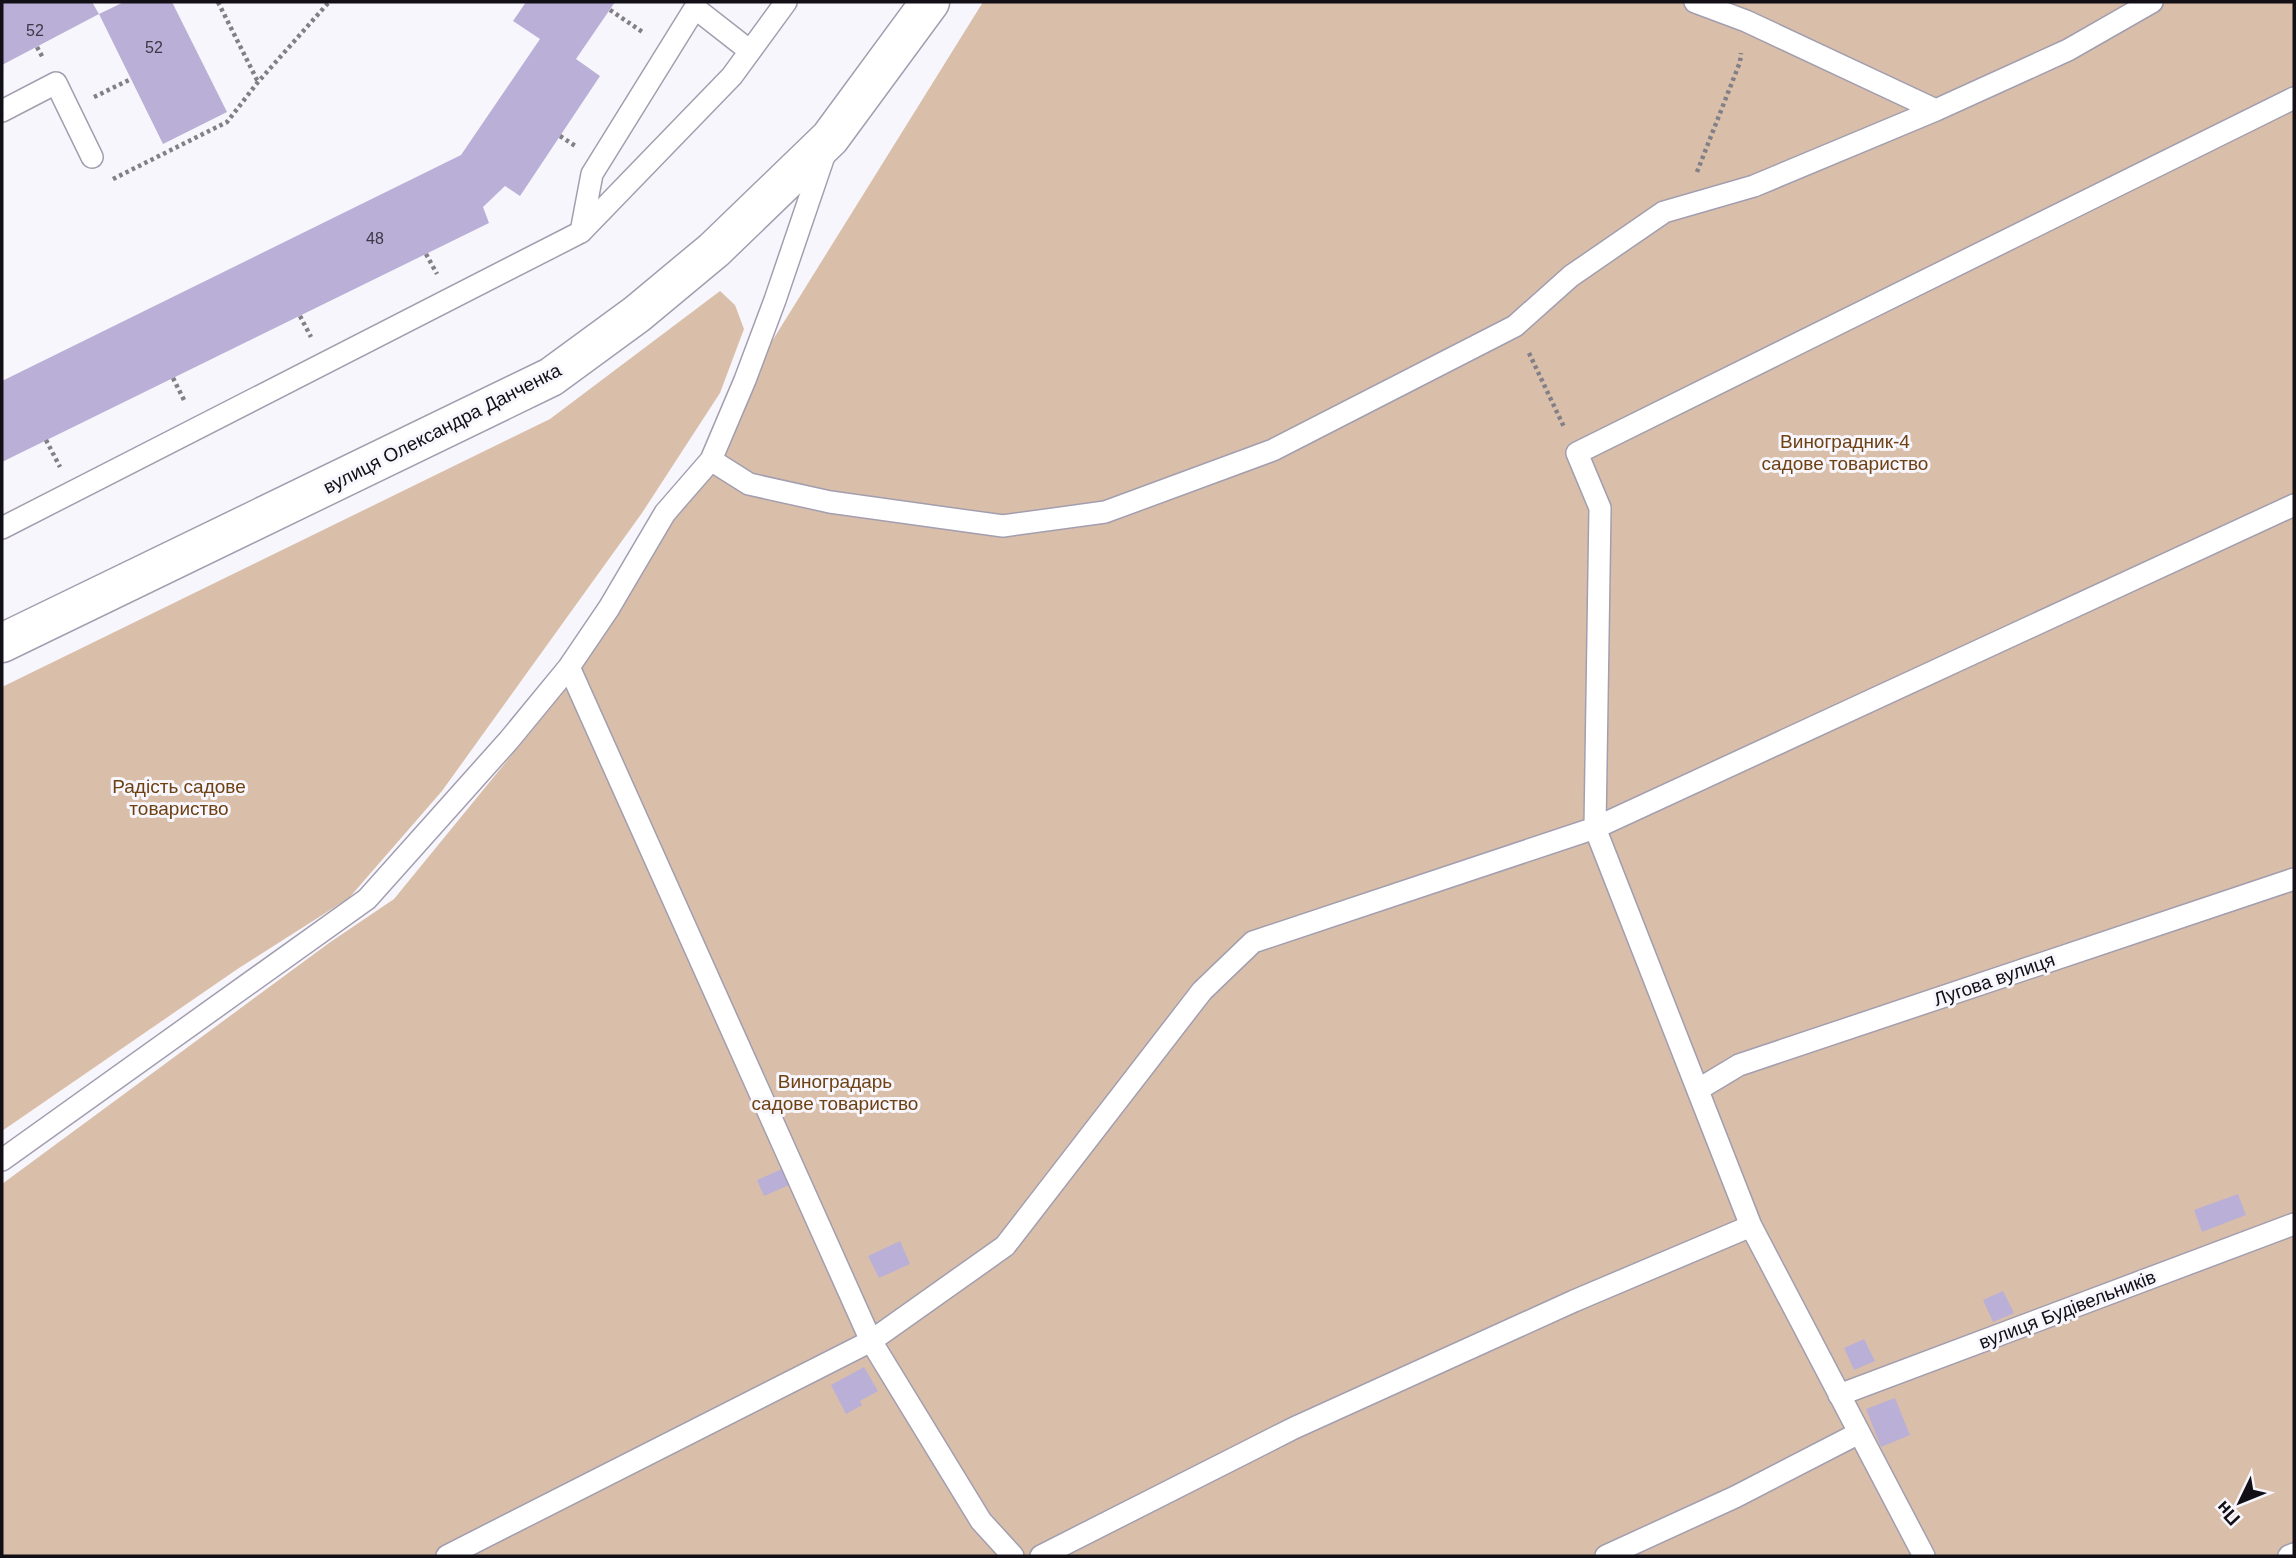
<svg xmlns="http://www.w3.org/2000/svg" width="2296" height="1558" font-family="Arial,sans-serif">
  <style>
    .green { fill: #d9bfaa }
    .building { fill: #baafd6 }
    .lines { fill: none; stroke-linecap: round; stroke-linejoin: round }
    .lane-casing { stroke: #a39eaf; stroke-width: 24 }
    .street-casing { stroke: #a39eaf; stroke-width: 41 }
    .path { stroke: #828086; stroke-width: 4.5; stroke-dasharray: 3.5 3.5; stroke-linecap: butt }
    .lane { stroke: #fff; stroke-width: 21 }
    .street { stroke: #fff; stroke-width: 38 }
    .labels { text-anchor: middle; stroke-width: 6; stroke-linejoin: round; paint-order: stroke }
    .number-label { font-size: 16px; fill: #3c3846 }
    .street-label { font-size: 19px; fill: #121016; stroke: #f8f6fd }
    .park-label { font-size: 19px; fill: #6e4113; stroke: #f8f6fd }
  </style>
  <rect width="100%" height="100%" fill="#f8f6fd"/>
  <path class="green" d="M 983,2 L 2294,2 L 2294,1556 L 2,1556 L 2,1184 L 329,943 L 394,899 L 568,686 L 665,513 Z
    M 720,291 L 735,305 L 744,329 L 720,393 L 642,513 L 442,791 L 349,898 L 239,968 L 2,1131 L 2,687 L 550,419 Z"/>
  <path class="building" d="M 2,2 L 92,2 L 99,14 L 2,65 Z
    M 124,2 L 172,2 L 227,112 L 163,144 L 99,14 Z
    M 526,2 L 615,2 L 576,59 L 600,76 L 520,196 L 505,186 L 483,207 L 489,223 L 2,462 L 2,381 L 461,155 L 540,39 L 513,21 Z
    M 782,1169 L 789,1185 L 764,1196 L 757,1180 Z
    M 2238,1194 L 2246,1215 L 2202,1232 L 2194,1210 Z
    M 900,1241 L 910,1264 L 879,1278 L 868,1256 Z
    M 2003,1291 L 2014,1313 L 1993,1322 L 1983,1300 Z
    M 1864,1339 L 1875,1361 L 1854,1370 L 1844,1348 Z
    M 864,1367 L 878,1391 L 860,1401 L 862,1405 L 846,1414 L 831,1385 Z
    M 1895,1398 L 1910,1435 L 1881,1447 L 1866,1409 Z"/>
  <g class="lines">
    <defs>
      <path id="lane" d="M 1695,2 L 1746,21 L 1936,110
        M 2,111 L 56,83 L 92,157
        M 581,232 L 592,174 L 695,8 L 750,51
        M 711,460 L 749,484 L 830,502 L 1003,526 L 1105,512 L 1273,450 L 1515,326 L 1571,276 L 1664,212 L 1754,186 L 1936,110 L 2068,50 L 2152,2
        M 2,528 L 581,232 L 732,76 L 786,2
        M 569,667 L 871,1341 L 981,1521 L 1013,1556
        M 1699,1089 L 1739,1065 L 2294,879
        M 2,1160 L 367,899 L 509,740 L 569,667 L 609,608 L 665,513 L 711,460 L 745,380 L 775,300 L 825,153
        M 1839,1395 L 2294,1224
        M 447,1556 L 871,1341 L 1005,1246 L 1202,991 L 1253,942 L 1595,828 L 2294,505
        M 1041,1556 L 1294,1428 L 1574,1301 L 1751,1226
        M 1606,1556 L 1735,1497 L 1859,1433
        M 1924,1556 L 1751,1226 L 1595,828 L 1600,508 L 1577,453 L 2294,98
        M 2289,1556 L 2294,1554"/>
      <path id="street" d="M 2,643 L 551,377 L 637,314 L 714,250 L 830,138 L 930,2"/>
    </defs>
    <use href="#lane" class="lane-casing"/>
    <use href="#street" class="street-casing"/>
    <path class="path" d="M 218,2 L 258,82
      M 610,10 L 644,33
      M 37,47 L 43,58
      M 94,97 L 131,79
      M 560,136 L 577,147
      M 1697,172 L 1740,62 L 1741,53
      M 113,179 L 227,122 L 258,82 L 329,2
      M 426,254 L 437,274
      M 300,316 L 311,337
      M 1529,353 L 1564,427
      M 173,378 L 185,402
      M 46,440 L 60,467"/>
    <use href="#lane" class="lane"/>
    <use href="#street" class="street"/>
  </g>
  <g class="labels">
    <g class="number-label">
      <text x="35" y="36">52</text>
      <text x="154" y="53">52</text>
      <text x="375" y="244">48</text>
    </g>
    <g class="street-label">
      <text transform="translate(442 428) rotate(-27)" y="7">вулиця Олександра Данченка</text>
      <text transform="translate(1994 979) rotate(-19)" y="7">Лугова вулиця</text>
      <text transform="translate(2067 1309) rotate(-21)" y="7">вулиця Будівельників</text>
    </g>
    <g class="park-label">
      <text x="1845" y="448">Виноградник-4<tspan x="1845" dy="22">садове товариство</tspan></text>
      <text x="179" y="793">Радість садове<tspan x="179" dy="22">товариство</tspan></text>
      <text x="835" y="1088">Виноградарь<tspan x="835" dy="22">садове товариство</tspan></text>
    </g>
  </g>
  <rect width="2296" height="1558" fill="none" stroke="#121016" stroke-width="7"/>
  <g transform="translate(2240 1502) rotate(227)" stroke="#f8f6fd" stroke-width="5" paint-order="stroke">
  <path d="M0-5L12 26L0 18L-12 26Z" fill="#121016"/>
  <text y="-10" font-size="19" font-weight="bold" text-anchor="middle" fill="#121016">Пн</text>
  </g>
</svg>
